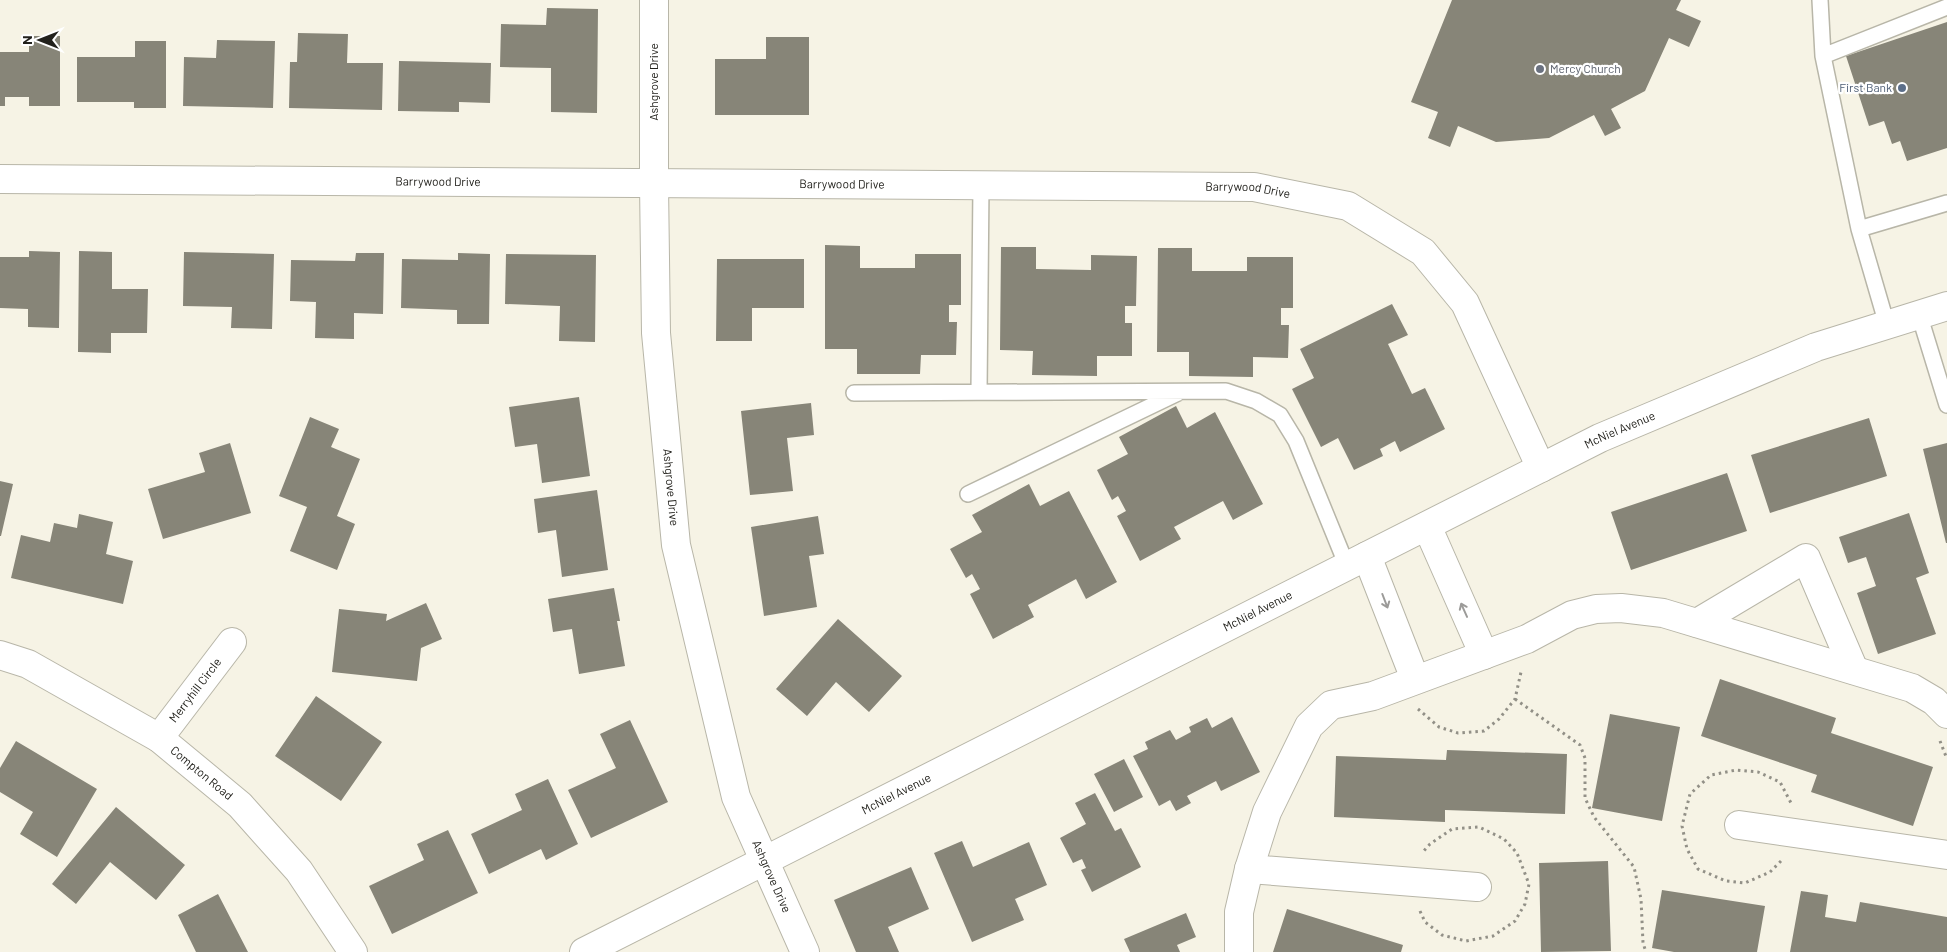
<svg xmlns="http://www.w3.org/2000/svg" width="1947" height="952" font-family="Barlow,sans-serif">
  <style>
    .building { fill: #878578 }
    .lines { fill: none; stroke-linecap: round; stroke-linejoin: round }
    .service-casing { stroke: #b8b6a8; stroke-width: 18 }
    .minor-casing { stroke: #b8b6a8; stroke-width: 30 }
    .tertiary-casing { stroke: #b8b6a8; stroke-width: 30 }
    .path { stroke: #929087; stroke-width: 3; stroke-dasharray: 2.5 4; stroke-linecap: butt }
    .service { stroke: #fff; stroke-width: 15 }
    .minor { stroke: #fff; stroke-width: 28 }
    .tertiary { stroke: #fff; stroke-width: 28 }
    .oneway { stroke: #9c9b99 }
    .worship-dot { fill: #6b7280; stroke: #fff; stroke-width: 2 }
    .service-dot { fill: #5c6f8a; stroke: #fff; stroke-width: 2 }
    .labels { text-anchor: middle; stroke-width: 4.5; stroke-linejoin: round; paint-order: stroke }
    .worship-label { font-size: 12px; fill: #5b616d; stroke: #fff; text-anchor: start }
    .street-label { font-size: 12px; fill: #22211c; stroke: #fff }
    .service-label { font-size: 12px; fill: #4e5e75; stroke: #fff; text-anchor: end }
  </style>
  <rect width="100%" height="100%" fill="#f6f3e5"/>
  <path class="building" d="M 1452,0 L 1681,0 L 1676,10 L 1701,21 L 1689,47 L 1669,38 L 1645,91 L 1611,109 L 1621,128 L 1605,136 L 1594,115 L 1549,138 L 1496,142 L 1458,126 L 1450,147 L 1428,138 L 1438,112 L 1411,102 Z
    M 547,8 L 598,9 L 597,113 L 551,112 L 551,68 L 500,67 L 501,24 L 546,25 Z
    M 1947,22 L 1947,148 L 1907,161 L 1900,141 L 1892,144 L 1884,121 L 1869,126 L 1846,56 Z
    M 298,33 L 348,34 L 347,63 L 383,63 L 382,110 L 289,108 L 290,62 L 297,62 Z
    M 29,36 L 60,36 L 60,106 L 29,106 L 29,97 L 5,97 L 5,106 L 0,106 L 0,52 L 29,52 Z
    M 766,37 L 809,37 L 809,115 L 715,115 L 715,59 L 766,59 Z
    M 217,40 L 275,41 L 273,108 L 183,106 L 184,57 L 216,58 Z
    M 135,41 L 166,41 L 166,108 L 134,108 L 134,102 L 77,102 L 77,57 L 135,57 Z
    M 399,61 L 491,63 L 490,103 L 459,102 L 459,112 L 398,111 Z
    M 825,245 L 860,246 L 860,268 L 915,268 L 915,254 L 961,254 L 961,305 L 949,305 L 949,322 L 957,322 L 956,355 L 921,355 L 920,374 L 857,374 L 857,349 L 825,349 Z
    M 1001,247 L 1036,247 L 1036,269 L 1091,270 L 1091,255 L 1137,256 L 1136,306 L 1125,306 L 1125,323 L 1132,323 L 1132,356 L 1097,356 L 1097,376 L 1032,375 L 1033,351 L 1000,350 Z
    M 1158,248 L 1192,248 L 1192,271 L 1247,271 L 1247,257 L 1293,257 L 1293,308 L 1281,308 L 1281,325 L 1289,325 L 1288,358 L 1253,357 L 1253,377 L 1189,376 L 1189,352 L 1157,352 Z
    M 29,251 L 60,252 L 59,328 L 28,327 L 28,309 L 0,308 L 0,257 L 29,257 Z
    M 79,251 L 112,252 L 112,289 L 148,289 L 147,333 L 111,333 L 111,353 L 78,352 Z
    M 184,252 L 274,254 L 272,329 L 231,328 L 232,307 L 183,306 Z
    M 356,253 L 384,253 L 383,314 L 354,313 L 354,339 L 315,338 L 316,302 L 290,301 L 291,260 L 355,261 Z
    M 458,253 L 490,254 L 489,324 L 457,324 L 457,310 L 401,308 L 402,259 L 458,260 Z
    M 506,254 L 596,255 L 595,342 L 559,341 L 560,306 L 505,304 Z
    M 717,259 L 804,259 L 804,308 L 752,308 L 752,341 L 716,341 Z
    M 1392,304 L 1408,335 L 1388,344 L 1412,394 L 1425,388 L 1445,429 L 1400,452 L 1395,441 L 1380,449 L 1383,456 L 1354,470 L 1338,438 L 1321,447 L 1292,389 L 1314,378 L 1300,349 Z
    M 579,397 L 590,476 L 542,483 L 537,444 L 515,447 L 509,407 Z
    M 811,403 L 814,435 L 787,438 L 793,491 L 750,495 L 741,411 Z
    M 1176,406 L 1187,428 L 1215,412 L 1263,504 L 1233,520 L 1223,501 L 1174,527 L 1181,539 L 1140,561 L 1117,516 L 1126,511 L 1118,496 L 1112,500 L 1097,470 L 1128,454 L 1119,437 Z
    M 310,417 L 339,429 L 331,447 L 360,459 L 337,516 L 355,524 L 337,570 L 290,551 L 307,507 L 279,496 Z
    M 1869,418 L 1887,476 L 1770,513 L 1751,455 Z
    M 230,443 L 251,513 L 163,539 L 148,489 L 205,472 L 199,453 Z
    M 1947,443 L 1947,543 L 1946,543 L 1923,449 Z
    M 1727,473 L 1747,531 L 1631,570 L 1611,512 Z
    M 0,481 L 13,484 L 1,536 L 0,536 Z
    M 1029,484 L 1040,506 L 1069,491 L 1117,582 L 1086,599 L 1076,579 L 1028,605 L 1034,617 L 993,639 L 970,594 L 980,589 L 972,574 L 966,578 L 950,549 L 982,532 L 972,515 Z
    M 597,490 L 608,570 L 562,577 L 556,530 L 538,533 L 534,499 Z
    M 1909,513 L 1929,573 L 1916,578 L 1936,634 L 1878,654 L 1857,593 L 1876,586 L 1866,557 L 1848,563 L 1839,537 Z
    M 79,514 L 113,522 L 106,554 L 133,561 L 123,604 L 11,578 L 21,535 L 50,542 L 54,523 L 77,528 Z
    M 818,516 L 824,554 L 809,556 L 817,607 L 764,616 L 751,527 Z
    M 614,588 L 620,621 L 617,621 L 625,666 L 579,674 L 572,629 L 553,632 L 548,599 Z
    M 426,603 L 442,639 L 421,648 L 417,681 L 332,672 L 339,609 L 387,614 L 386,621 Z
    M 838,619 L 902,676 L 869,712 L 836,682 L 807,716 L 776,689 Z
    M 1720,679 L 1836,718 L 1831,733 L 1933,767 L 1913,826 L 1811,792 L 1817,775 L 1701,736 Z
    M 316,696 L 382,742 L 341,801 L 275,756 Z
    M 1610,714 L 1680,727 L 1662,821 L 1592,808 Z
    M 1232,717 L 1260,772 L 1221,791 L 1216,781 L 1187,796 L 1191,803 L 1176,811 L 1170,800 L 1159,806 L 1133,756 L 1148,749 L 1145,742 L 1170,730 L 1176,740 L 1191,732 L 1189,727 L 1207,718 L 1212,728 Z
    M 630,720 L 668,802 L 591,838 L 568,790 L 616,768 L 600,734 Z
    M 16,741 L 97,789 L 57,857 L 20,834 L 33,812 L 0,792 L 0,768 Z
    M 1447,750 L 1567,754 L 1565,814 L 1445,810 L 1445,822 L 1334,817 L 1336,756 L 1446,760 Z
    M 1124,759 L 1143,797 L 1114,812 L 1094,774 Z
    M 548,779 L 578,844 L 546,860 L 541,849 L 489,874 L 471,834 L 522,810 L 515,794 Z
    M 1095,793 L 1115,831 L 1121,828 L 1141,867 L 1092,892 L 1081,870 L 1086,868 L 1082,859 L 1073,863 L 1060,838 L 1086,824 L 1075,803 Z
    M 116,807 L 185,865 L 156,900 L 110,862 L 76,904 L 52,884 Z
    M 448,830 L 478,893 L 392,934 L 369,886 L 424,860 L 417,844 Z
    M 962,841 L 973,867 L 1029,842 L 1047,885 L 1015,899 L 1024,920 L 972,942 L 934,853 Z
    M 1608,861 L 1611,951 L 1541,952 L 1539,863 Z
    M 911,867 L 929,909 L 888,927 L 899,952 L 856,952 L 834,900 Z
    M 1662,890 L 1765,906 L 1757,952 L 1674,952 L 1652,948 Z
    M 1801,891 L 1828,895 L 1825,917 L 1856,922 L 1860,902 L 1947,917 L 1947,952 L 1790,952 Z
    M 218,894 L 248,952 L 196,952 L 178,915 Z
    M 1287,909 L 1403,945 L 1401,952 L 1273,952 Z
    M 1186,913 L 1196,937 L 1177,945 L 1180,952 L 1130,952 L 1124,939 Z"/>
  <g class="lines">
    <defs>
      <path id="service" d="M 1820,0 L 1823,56 L 1859,229
        M 1823,56 L 1947,7
        M 1919,314 L 1947,405
        M 1887,325 L 1859,229 L 1947,203
        M 979,392 L 981,185
        M 854,393 L 1226,391 L 1256,401 L 1280,415 L 1296,441 L 1347,566
        M 968,494 L 1178,393"/>
      <g id="minor">
        <path id="s1" d="M 654,0 L 654,184 L 656,333 L 676,545 L 736,797 L 805,952"/>
        <path id="s2" d="M 0,179 L 1254,187 L 1348,206 L 1423,252 L 1465,303 L 1541,468"/>
        <path d="M 1427,526 L 1484,655"/>
        <path d="M 1367,556 L 1415,679"/>
        <path d="M 1697,623 L 1806,558 L 1854,670"/>
        <path id="s3" d="M 0,655 L 28,664 L 159,738 L 240,805 L 299,871 L 353,952"/>
        <path id="s4" d="M 159,738 L 232,642"/>
        <path d="M 1739,825 L 1947,855"/>
        <path d="M 1249,869 L 1477,887"/>
        <path d="M 1239,952 L 1239,912 L 1249,869 L 1267,812 L 1309,726 L 1331,705 L 1373,696 L 1527,639 L 1572,615 L 1596,609 L 1621,608 L 1663,613 L 1912,688 L 1934,701 L 1947,714"/>
      </g>
      <g id="tertiary">
        <path id="s5" d="M 584,952 L 1600,438 L 1816,347 L 1947,306"/>
      </g>
    </defs>
    <use href="#service" class="service-casing"/>
    <use href="#minor" class="minor-casing"/>
    <use href="#tertiary" class="tertiary-casing"/>
    <path class="path" d="M 1515,699 L 1580,745 L 1585,758 L 1585,798 L 1594,817 L 1634,867 L 1641,899 L 1643,943 L 1646,952
      M 1418,709 L 1439,727 L 1458,733 L 1484,731 L 1499,719 L 1515,699 L 1521,672
      M 1940,741 L 1947,759
      M 1781,861 L 1770,872 L 1745,883 L 1726,881 L 1698,869 L 1687,849 L 1682,826 L 1690,794 L 1711,775 L 1736,770 L 1758,772 L 1780,782 L 1791,803
      M 1420,911 L 1425,922 L 1442,935 L 1466,941 L 1493,936 L 1515,921 L 1525,904 L 1529,884 L 1517,853 L 1504,839 L 1479,827 L 1452,829 L 1430,844 L 1422,853"/>
    <use href="#service" class="service"/>
    <use href="#minor" class="minor"/>
    <use href="#tertiary" class="tertiary"/>
  </g>
  <defs><path id="oneway-shaft" d="M-6 0H5M1.5-3L5.5 0L1.5 3" fill="none" stroke-width="1.6" stroke-linecap="round" stroke-linejoin="round" transform="scale(1.25)"/></defs>
  <g class="oneway">
    <use href="#oneway-shaft" transform="translate(1385 601) rotate(69)"/>
    <use href="#oneway-shaft" transform="translate(1464 610) rotate(-114)"/>
  </g>
  <circle class="worship-dot" cx="1540" cy="69" r="5"/>
  <circle class="service-dot" cx="1902" cy="88" r="5"/>
  <g class="labels">
    <g class="worship-label">
      <text x="1550" y="73">Mercy Church</text>
    </g>
    <g class="street-label">
      <text transform="translate(654 82) rotate(-90)" y="4">Ashgrove Drive</text>
      <text dy="4" stroke="none"><textPath href="#s2" startOffset="438">Barrywood Drive</textPath></text>
      <text dy="4" stroke="none"><textPath href="#s2" startOffset="842">Barrywood Drive</textPath></text>
      <text dy="4" stroke="none"><textPath href="#s2" startOffset="1248">Barrywood Drive</textPath></text>
      <text dy="4" stroke="none"><textPath href="#s5" startOffset="1160">McNiel Avenue</textPath></text>
      <text dy="4" stroke="none"><textPath href="#s1" startOffset="488">Ashgrove Drive</textPath></text>
      <text dy="4" stroke="none"><textPath href="#s5" startOffset="755">McNiel Avenue</textPath></text>
      <text dy="4" stroke="none"><textPath href="#s4" startOffset="60">Merryhill Circle</textPath></text>
      <text dy="4" stroke="none"><textPath href="#s3" startOffset="235">Compton Road</textPath></text>
      <text dy="4" stroke="none"><textPath href="#s5" startOffset="350">McNiel Avenue</textPath></text>
      <text dy="4" stroke="none"><textPath href="#s1" startOffset="892">Ashgrove Drive</textPath></text>
    </g>
    <g class="service-label">
      <text x="1892" y="92">First Bank</text>
    </g>
  </g>
  <g transform="translate(40 40) rotate(270)" stroke="#ffffff" stroke-width="4" paint-order="stroke">
  <path d="M0-4L9 19L0 12L-9 19Z" fill="#22211c"/>
  <text y="-8" font-size="14" font-weight="bold" text-anchor="middle" fill="#22211c">N</text>
  </g>
</svg>
